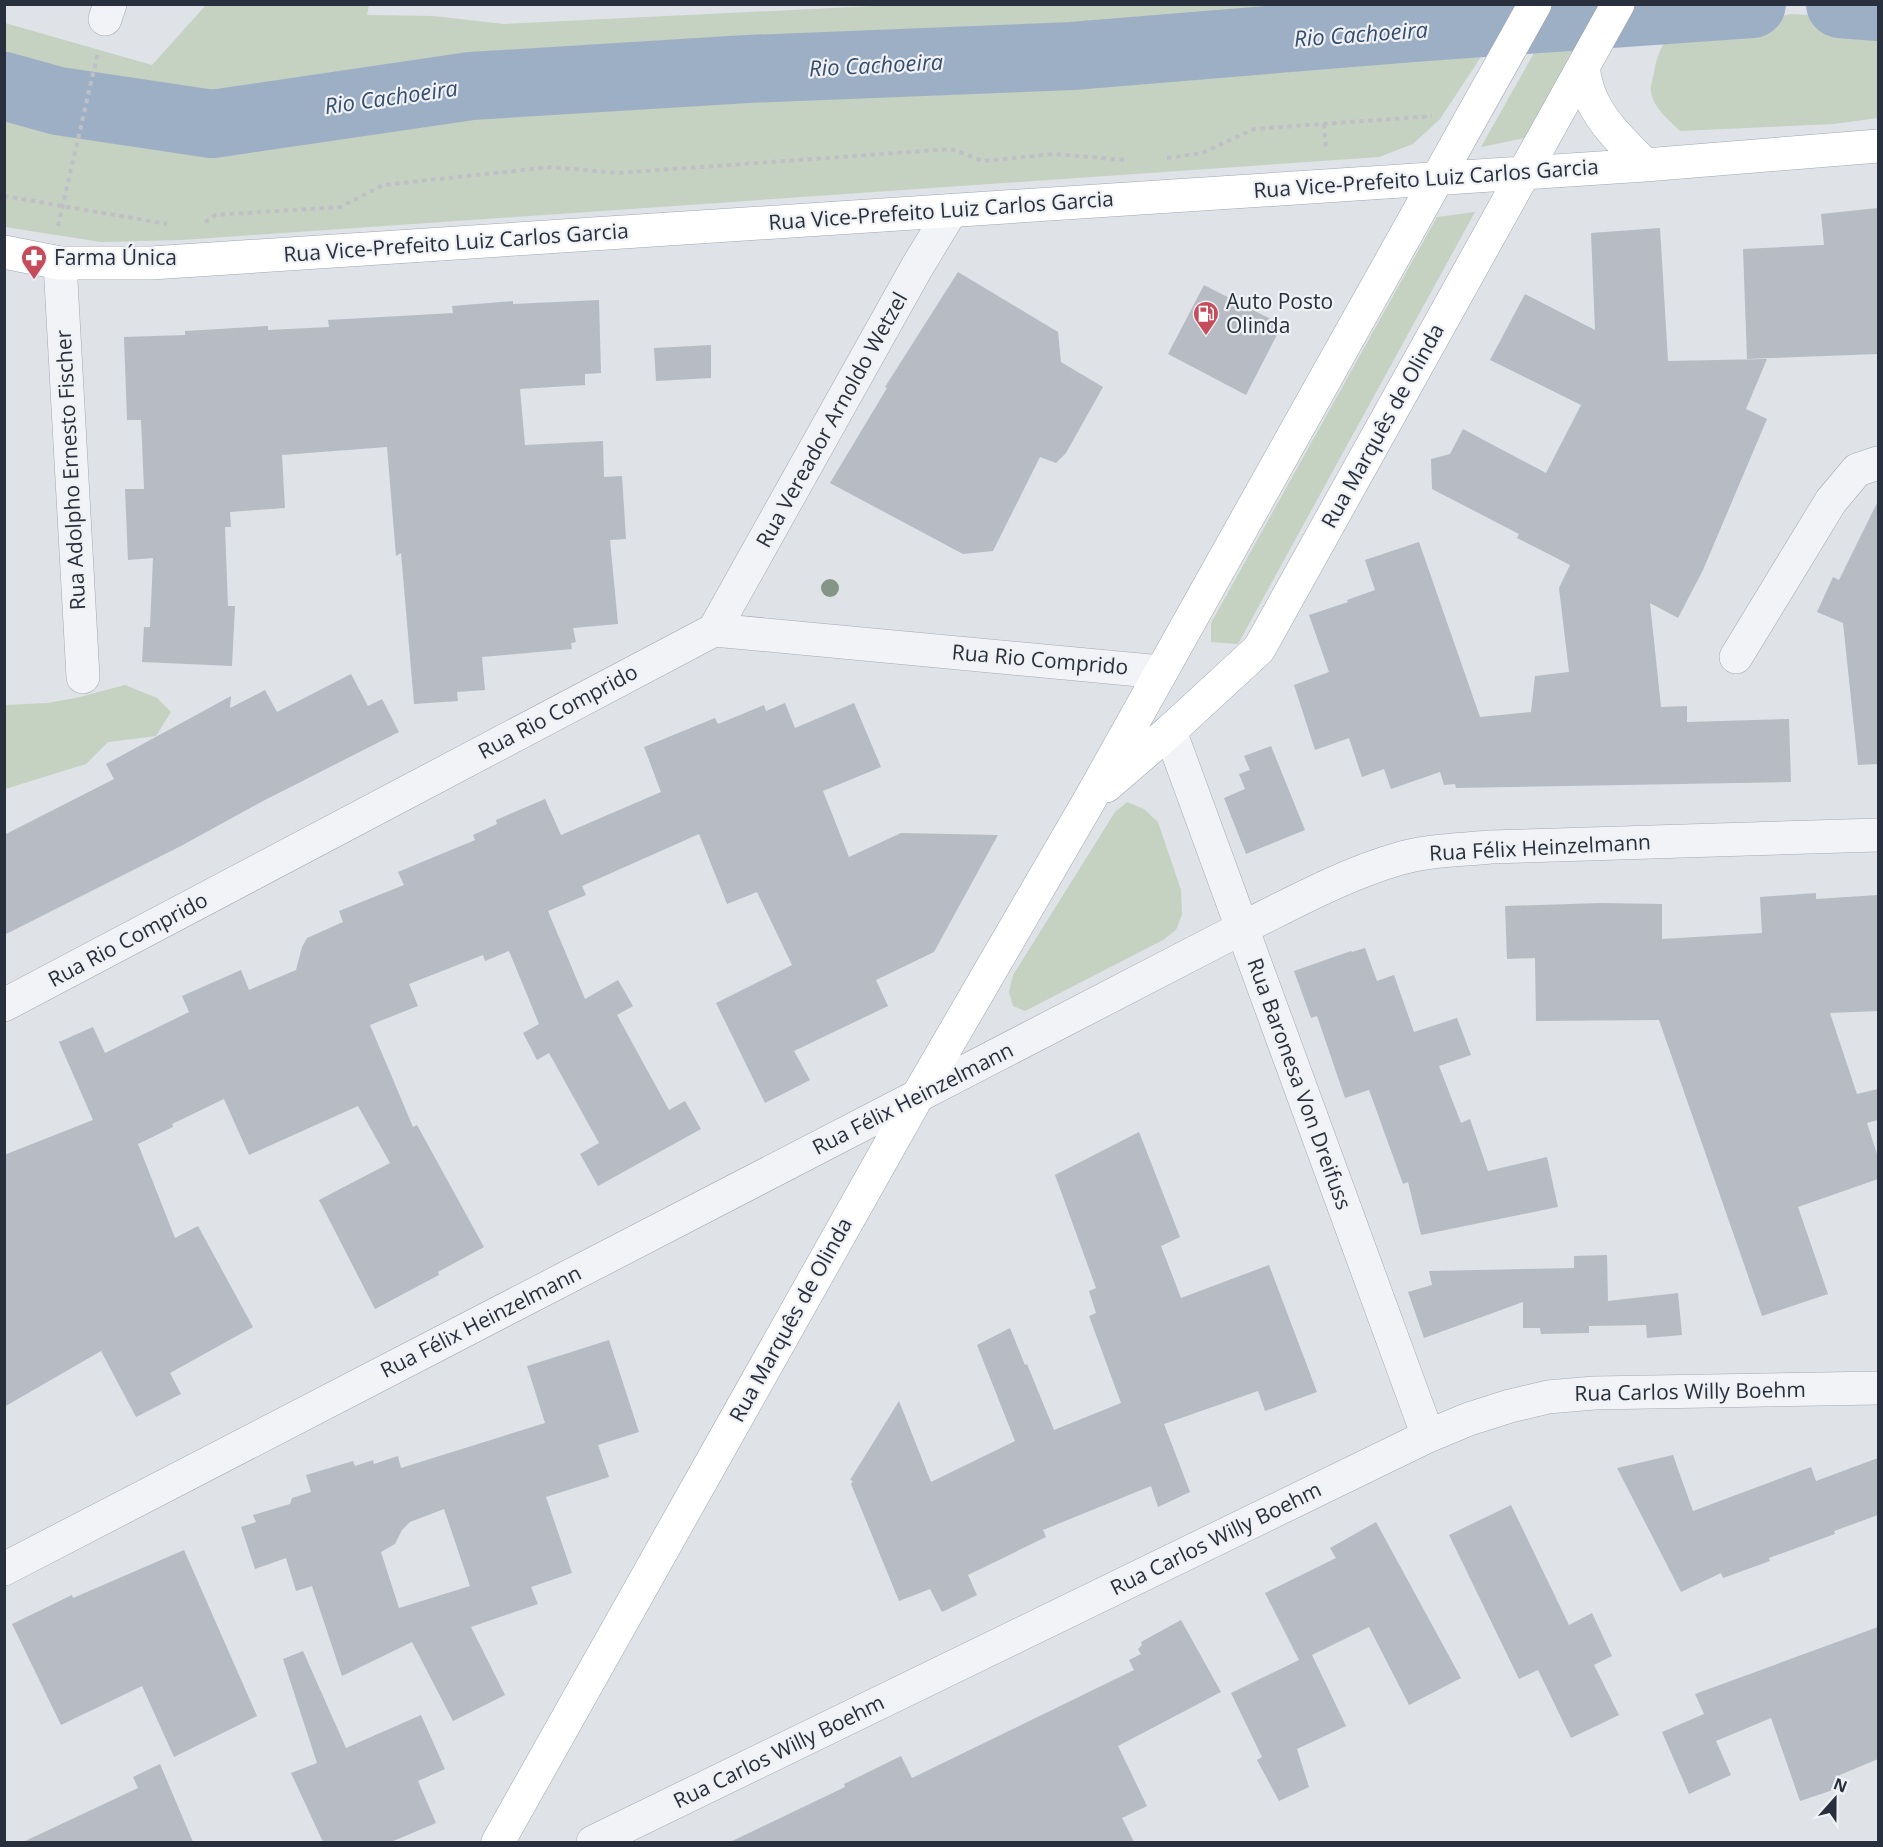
<svg xmlns="http://www.w3.org/2000/svg" width="1883" height="1847" font-family="'Open Sans',sans-serif">
  <style>
    .green { fill: #c5d1c1 }
    .lines { fill: none; stroke-linecap: round; stroke-linejoin: round }
    .river { stroke: #9dafc5; stroke-width: 68 }
    .building { fill: #b7bbc4; fill-rule: evenodd }
    .minor-casing { stroke: #a5a9b1; stroke-width: 34 }
    .major-casing { stroke: #9fa6b2; stroke-width: 34 }
    .path { stroke: #bec0c6; stroke-width: 4; stroke-dasharray: 4.5 4.5; stroke-linecap: butt }
    .minor { stroke: #f2f3f6; stroke-width: 33 }
    .major { stroke: #fff; stroke-width: 33 }
    .tree { fill: #869686 }
    .labels { text-anchor: middle; stroke-width: 4.5; stroke-linejoin: round; paint-order: stroke }
    .street-label { font-size: 21px; fill: #29303d; stroke: #eff1f5 }
    .poi-label { font-size: 21px; fill: #29303d; stroke: #eff1f5; text-anchor: start }
    .water-label { font-size: 22px; font-style: italic; fill: #364e6e; stroke: #eff1f5 }
  </style>
  <rect width="100%" height="100%" fill="#dfe2e7"/>
  <path class="green" d="M 206,5 L 369,5 L 367,15 L 433,16 L 504,24 L 913,4 L 1476,4 L 1476,24 L 1504,22 L 1440,119 L 1413,144 L 1379,157 L 182,240 L 101,242 L 5,227 L 5,23 L 152,65 Z
    M 1561,5 L 1599,5 L 1525,138 L 1481,147 Z
    M 1791,14 L 1860,18 L 1878,25 L 1878,118 L 1833,124 L 1680,131 C 1669,120 1653,108 1651,91 C 1650,86 1653,78 1654,73 C 1664,14 1700,28 1746,24 C 1761,23 1776,17 1791,14 Z
    M 1475,212 L 1238,644 L 1211,642 L 1211,623 L 1437,217 Z
    M 125,685 L 157,698 L 171,712 L 156,736 L 108,742 L 86,764 L 5,789 L 5,705 L 47,703 L 76,698 Z
    M 1127,802 L 1144,809 L 1158,822 L 1181,890 L 1182,915 L 1176,930 L 1163,940 L 1025,1011 L 1013,1006 L 1009,992 L 1013,975 L 1115,812 Z"/>
  <g class="lines">
    <path class="river" d="M 1840,4 L 1878,7
      M 4,86 L 58,101 L 212,124 L 471,86 L 747,69 L 1072,56 L 1412,28 L 1752,4"/>
  </g>
  <path class="building" d="M 1878,208 L 1878,354 L 1747,359 L 1743,249 L 1824,245 L 1821,214 Z
    M 1660,228 L 1668,361 L 1767,359 L 1746,409 L 1767,419 L 1703,570 L 1678,618 L 1650,603 L 1661,707 L 1687,706 L 1687,722 L 1789,719 L 1791,782 L 1456,788 L 1455,784 L 1444,785 L 1440,772 L 1391,789 L 1384,769 L 1362,777 L 1349,738 L 1315,750 L 1294,685 L 1329,672 L 1309,615 L 1348,602 L 1347,600 L 1375,590 L 1365,560 L 1419,542 L 1480,717 L 1531,712 L 1535,676 L 1569,672 L 1559,588 L 1570,565 L 1517,538 L 1519,534 L 1432,489 L 1431,459 L 1450,454 L 1463,429 L 1546,473 L 1581,405 L 1490,360 L 1525,294 L 1595,330 L 1591,233 Z
    M 958,272 L 1058,332 L 1061,362 L 1103,387 L 1066,453 L 1056,463 L 1040,457 L 993,551 L 963,554 L 830,483 L 887,388 L 885,387 Z
    M 1204,285 L 1282,325 L 1246,395 L 1168,354 Z
    M 599,300 L 601,373 L 585,374 L 585,385 L 520,389 L 525,445 L 603,441 L 604,477 L 622,476 L 626,539 L 610,540 L 618,624 L 573,628 L 576,642 L 571,643 L 572,649 L 482,657 L 485,690 L 457,692 L 458,701 L 414,704 L 401,553 L 396,556 L 387,447 L 282,455 L 285,508 L 230,512 L 231,527 L 225,527 L 228,606 L 235,606 L 232,666 L 142,662 L 144,627 L 150,627 L 153,558 L 128,560 L 125,489 L 144,489 L 141,420 L 127,420 L 124,337 L 185,335 L 185,331 L 268,326 L 268,330 L 329,327 L 328,320 L 453,313 L 452,306 L 513,301 L 513,304 Z
    M 711,345 L 711,378 L 656,381 L 654,348 Z
    M 1878,501 L 1878,764 L 1858,765 L 1843,623 L 1817,612 L 1833,577 L 1839,580 Z
    M 351,674 L 368,706 L 382,699 L 399,732 L 263,801 L 181,846 L 4,935 L 4,835 L 114,779 L 106,764 L 231,696 L 230,708 L 265,690 L 277,712 Z
    M 785,703 L 795,728 L 854,703 L 881,767 L 823,791 L 849,857 L 901,833 L 998,835 L 934,952 L 876,980 L 888,1006 L 794,1051 L 810,1080 L 765,1103 L 716,1003 L 792,965 L 757,892 L 727,904 L 699,834 L 582,886 L 586,895 L 548,911 L 585,999 L 618,980 L 633,1006 L 617,1015 L 669,1110 L 685,1101 L 701,1129 L 598,1186 L 580,1154 L 599,1143 L 549,1053 L 537,1060 L 523,1033 L 539,1024 L 509,951 L 485,961 L 483,955 L 409,984 L 418,1006 L 370,1025 L 413,1127 L 417,1125 L 484,1247 L 438,1272 L 439,1275 L 375,1309 L 319,1200 L 390,1163 L 358,1106 L 249,1155 L 224,1099 L 172,1124 L 173,1127 L 138,1144 L 175,1238 L 198,1226 L 253,1327 L 170,1373 L 181,1394 L 136,1417 L 101,1351 L 4,1407 L 4,1155 L 93,1120 L 59,1042 L 93,1027 L 105,1053 L 189,1012 L 182,996 L 241,970 L 249,990 L 296,970 L 302,947 L 307,938 L 343,922 L 339,911 L 404,885 L 398,872 L 475,840 L 473,835 L 497,824 L 496,820 L 545,799 L 561,835 L 661,792 L 644,747 L 715,718 L 718,724 L 764,705 L 766,711 Z
    M 1271,746 L 1305,830 L 1246,854 L 1224,798 L 1245,789 L 1239,774 L 1250,770 L 1244,756 Z
    M 1816,893 L 1816,899 L 1878,895 L 1878,1011 L 1830,1013 L 1857,1094 L 1878,1089 L 1878,1120 L 1867,1123 L 1878,1157 L 1878,1179 L 1798,1207 L 1828,1294 L 1762,1316 L 1659,1020 L 1536,1021 L 1535,958 L 1507,959 L 1505,906 L 1601,903 L 1662,904 L 1662,939 L 1762,933 L 1760,897 Z
    M 1365,948 L 1377,981 L 1394,975 L 1414,1032 L 1457,1018 L 1471,1055 L 1439,1066 L 1461,1123 L 1470,1119 L 1488,1171 L 1547,1157 L 1558,1207 L 1421,1235 L 1408,1182 L 1403,1184 L 1369,1090 L 1345,1098 L 1317,1016 L 1311,1018 L 1294,971 L 1351,951 L 1352,952 Z
    M 1139,1132 L 1180,1237 L 1161,1246 L 1181,1298 L 1269,1265 L 1317,1392 L 1265,1411 L 1258,1391 L 1164,1424 L 1190,1492 L 1158,1507 L 1151,1486 L 1043,1530 L 1046,1537 L 968,1575 L 977,1595 L 942,1612 L 930,1589 L 899,1601 L 851,1484 L 853,1481 L 850,1480 L 899,1401 L 931,1482 L 1015,1441 L 977,1345 L 1010,1328 L 1025,1365 L 1027,1364 L 1054,1430 L 1121,1403 L 1089,1316 L 1096,1313 L 1089,1291 L 1096,1288 L 1055,1175 Z
    M 1607,1255 L 1608,1301 L 1678,1293 L 1682,1335 L 1647,1338 L 1646,1325 L 1589,1326 L 1589,1333 L 1541,1334 L 1540,1328 L 1523,1328 L 1523,1302 L 1424,1338 L 1408,1292 L 1432,1285 L 1429,1271 L 1574,1268 L 1574,1256 Z
    M 609,1340 L 639,1432 L 598,1445 L 609,1477 L 546,1497 L 572,1573 L 531,1587 L 538,1604 L 471,1627 L 505,1695 L 453,1721 L 412,1642 L 342,1676 L 312,1586 L 296,1591 L 286,1558 L 255,1569 L 241,1527 L 256,1522 L 253,1515 L 290,1504 L 292,1498 L 311,1492 L 306,1475 L 353,1461 L 355,1466 L 373,1460 L 374,1464 L 398,1456 L 401,1468 L 545,1423 L 527,1366 ZM 444,1509 L 470,1586 L 399,1608 L 381,1552 L 395,1544 L 402,1530 L 410,1522 Z
    M 1673,1455 L 1693,1511 L 1811,1467 L 1816,1481 L 1878,1458 L 1878,1515 L 1834,1531 L 1835,1534 L 1769,1558 L 1770,1561 L 1723,1578 L 1721,1573 L 1681,1592 L 1617,1468 Z
    M 1511,1505 L 1569,1625 L 1592,1613 L 1612,1656 L 1594,1665 L 1619,1715 L 1571,1738 L 1538,1670 L 1519,1679 L 1449,1535 Z
    M 1376,1522 L 1461,1678 L 1409,1705 L 1369,1627 L 1312,1655 L 1346,1726 L 1297,1749 L 1309,1787 L 1279,1801 L 1257,1760 L 1262,1757 L 1231,1693 L 1299,1660 L 1265,1593 L 1336,1558 L 1330,1548 Z
    M 184,1550 L 257,1716 L 174,1757 L 142,1686 L 61,1725 L 12,1624 L 72,1595 L 73,1598 Z
    M 1181,1620 L 1221,1692 L 1118,1746 L 1147,1806 L 1122,1818 L 1134,1842 L 730,1842 L 845,1787 L 844,1784 L 901,1756 L 912,1778 L 1134,1670 L 1129,1660 L 1141,1654 L 1138,1649 L 1142,1645 L 1141,1642 Z
    M 1878,1627 L 1878,1759 L 1835,1777 L 1839,1788 L 1800,1801 L 1771,1718 L 1716,1741 L 1731,1775 L 1689,1794 L 1662,1732 L 1704,1714 L 1695,1694 Z
    M 303,1651 L 346,1748 L 421,1715 L 445,1769 L 418,1781 L 436,1823 L 391,1842 L 323,1842 L 291,1773 L 317,1763 L 283,1659 Z
    M 160,1764 L 193,1842 L 23,1842 L 138,1788 L 133,1777 Z"/>
  <g class="lines">
    <defs>
      <path id="minor" d="M 105,19 L 110,4
        M 60,263 L 83,677
        M 714,630 L 917,267 L 951,211
        M 1736,657 L 1831,501 L 1857,470 L 1878,463
        M 1170,731 L 1428,1436
        M 4,1005 L 714,630 L 1161,672
        M 4,1569 L 1242,928 C 1293,903 1343,875 1398,859 C 1427,850 1460,850 1490,847 L 1878,835
        M 593,1842 L 1428,1436 L 1469,1419 L 1510,1406 L 1548,1397 L 1594,1393 L 1878,1388"/>
      <path id="major" d="M 1583,68 C 1585,79 1587,90 1592,100 C 1604,126 1626,145 1645,165
        M 4,252 L 60,263 L 151,263 L 1645,165 L 1878,146
        M 1106,786 L 1170,731 L 1259,649 L 1618,4
        M 498,1842 L 917,1097 L 1089,801 L 1535,4"/>
    </defs>
    <use href="#minor" class="minor-casing"/>
    <use href="#major" class="major-casing"/>
    <path class="path" d="M 1324,124 L 1326,149
      M 1167,158 L 1202,153 L 1254,129 L 1432,116
      M 4,196 L 167,224
      M 205,222 L 215,215 L 340,207 L 383,185 L 551,167 L 618,173 L 951,149 L 983,161 L 1054,154 L 1126,160
      M 58,226 L 98,52"/>
    <use href="#minor" class="minor"/>
    <use href="#major" class="major"/>
  </g>
  <circle class="tree" cx="830" cy="588" r="9"/>
  <defs>
    <symbol id="pharmacy-pin" viewBox="-11 -11 22 30"><path d="M0 17L-7.5 6A9.5 9.5 0 1 1 7.5 6Z" fill="#c44c5b" stroke="#eff1f5"/><path d="M-2-6h4v4h4v4h-4v4h-4v-4h-4v-4h4Z" fill="#fff"/></symbol>
    <symbol id="fuel-pin" viewBox="-11 -11 22 30"><path d="M0 17L-7.5 6A9.5 9.5 0 1 1 7.5 6Z" fill="#c44c5b" stroke="#eff1f5"/><path d="M-5.5-6h7V0h2V4h1.3V-2.5L3-4.5l.8-.8L6-3V5H2.5V1h-1V6h-7ZM-4.2-4.7v3.2H.2V-4.7Z" fill="#fff"/></symbol>
  </defs>
  <g fill-rule="evenodd">
    <use href="#pharmacy-pin" x="19" y="243" width="30" height="40"/>
    <use href="#fuel-pin" x="1191" y="299" width="30" height="40"/>
  </g>
  <g class="labels">
    <g class="street-label">
      <text transform="translate(1426 179) rotate(-4)" y="7">Rua Vice-Prefeito Luiz Carlos Garcia</text>
      <text transform="translate(941 211) rotate(-4)" y="7">Rua Vice-Prefeito Luiz Carlos Garcia</text>
      <text transform="translate(456 243) rotate(-4)" y="7">Rua Vice-Prefeito Luiz Carlos Garcia</text>
      <text transform="translate(832 420) rotate(-61)" y="7">Rua Vereador Arnoldo Wetzel</text>
      <text transform="translate(1383 426) rotate(-61)" y="7">Rua Marquês de Olinda</text>
      <text transform="translate(71 470) rotate(-93)" y="7">Rua Adolpho Ernesto Fischer</text>
      <text transform="translate(1040 660) rotate(5)" y="7">Rua Rio Comprido</text>
      <text transform="translate(558 712) rotate(-28)" y="7">Rua Rio Comprido</text>
      <text transform="translate(1540 848) rotate(-3)" y="7">Rua Félix Heinzelmann</text>
      <text transform="translate(128 940) rotate(-28)" y="7">Rua Rio Comprido</text>
      <text transform="translate(1299 1084) rotate(70)" y="7">Rua Baronesa Von Dreifuss</text>
      <text transform="translate(913 1099) rotate(-27)" y="7">Rua Félix Heinzelmann</text>
      <text transform="translate(791 1320) rotate(-61)" y="7">Rua Marquês de Olinda</text>
      <text transform="translate(481 1322) rotate(-27)" y="7">Rua Félix Heinzelmann</text>
      <text transform="translate(1690 1392) rotate(-1)" y="7">Rua Carlos Willy Boehm</text>
      <text transform="translate(1216 1539) rotate(-26)" y="7">Rua Carlos Willy Boehm</text>
      <text transform="translate(779 1752) rotate(-26)" y="7">Rua Carlos Willy Boehm</text>
    </g>
    <g class="poi-label">
      <text x="54" y="265">Farma Única</text>
      <text x="1226" y="309">Auto Posto<tspan x="1226" dy="24">Olinda</tspan></text>
    </g>
    <g class="water-label">
      <text transform="translate(1361 34) rotate(-4)" y="8">Rio Cachoeira</text>
      <text transform="translate(876 65) rotate(-3)" y="8">Rio Cachoeira</text>
      <text transform="translate(391 97) rotate(-8)" y="8">Rio Cachoeira</text>
    </g>
  </g>
  <rect width="1883" height="1847" fill="none" stroke="#29303d" stroke-width="12"/>
  <g transform="translate(1835 1799) rotate(21)" stroke="#eff1f5" stroke-width="4.5" paint-order="stroke">
  <path d="M0-4.5L10 22L0 15L-10 22Z" fill="#29303d"/>
  <text y="-9" font-size="16" font-weight="bold" text-anchor="middle" fill="#29303d">N</text>
  </g>
</svg>
